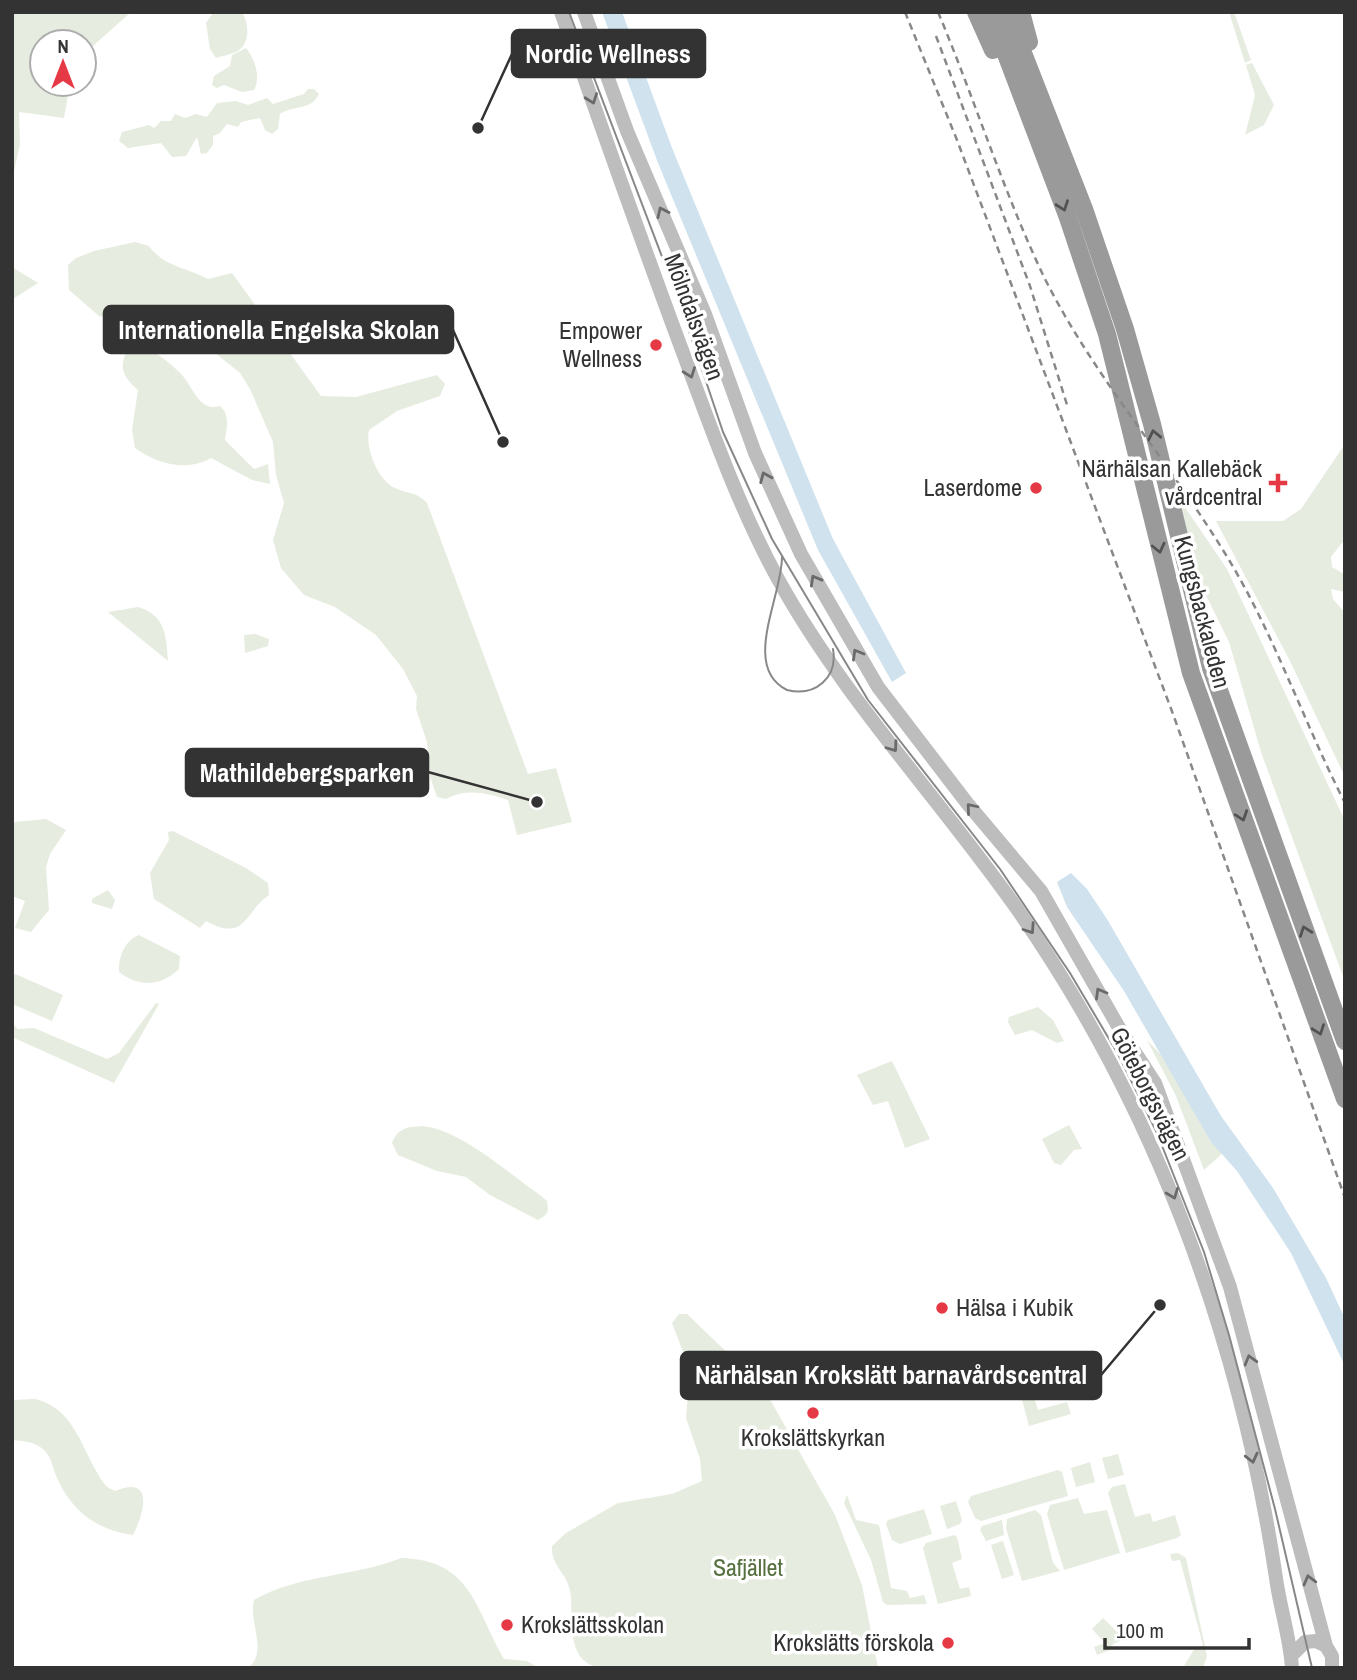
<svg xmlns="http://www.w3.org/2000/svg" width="1357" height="1680" font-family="'Archivo Narrow',sans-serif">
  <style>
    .green { fill: #e6ecdf }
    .water { fill: #cfe2ee }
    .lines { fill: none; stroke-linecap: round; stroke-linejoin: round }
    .secondary { stroke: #bdbdbd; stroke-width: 14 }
    .highway { stroke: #9a9a9a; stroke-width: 18 }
    .tram { stroke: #888; stroke-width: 2 }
    .rail { stroke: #888; stroke-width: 2.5; stroke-dasharray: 7 5; stroke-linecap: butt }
    .oneway { stroke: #6a6a6a }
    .oneway2 { stroke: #525252 }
    .poi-dot { fill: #e63946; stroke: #fff; stroke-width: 2.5 }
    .labels { text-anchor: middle; stroke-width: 7; stroke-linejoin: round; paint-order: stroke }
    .street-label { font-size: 24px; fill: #333; stroke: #fff }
    .poi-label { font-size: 24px; fill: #333; stroke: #fff; text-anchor: end }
    .park-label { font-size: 24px; fill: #56703f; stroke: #fff }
    .leader { fill: none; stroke: #333; stroke-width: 2.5 }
    .callout-dot { fill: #333; stroke: #fff; stroke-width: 2.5 }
    .callout { fill: #333; stroke: #333; stroke-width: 2.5 }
    .callout-label { font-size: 26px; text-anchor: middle; font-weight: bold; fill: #fff }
  </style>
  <rect width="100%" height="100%" fill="#fff"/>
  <path class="green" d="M 12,12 L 131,12 L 84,54 L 84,42 L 42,42 L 42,84 L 70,84 L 64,118 L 19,112 L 20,144 L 12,181 Z
    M 242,12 C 249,23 250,42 239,50 C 234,54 222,56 216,58 L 210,49 L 206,23 L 213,13 Z
    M 1229,12 L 1234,12 L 1251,60 L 1245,63 Z
    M 246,48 C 255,59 261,78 254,90 L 242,92 L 224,85 L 217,88 L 212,85 L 214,76 L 230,66 L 232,55 Z
    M 1252,63 L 1274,105 L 1264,125 L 1245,135 L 1255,95 L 1246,65 Z
    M 308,89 L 314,89 L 319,94 C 311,111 293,105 280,114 L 278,129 L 272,134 L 265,130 L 260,118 L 241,122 L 238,127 L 227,124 L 220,133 L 213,136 L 213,145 L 207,153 L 201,154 L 197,137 L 186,156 L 172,157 L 161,143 L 128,148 L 119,141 L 122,132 L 149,125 L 154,128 L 161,121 L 171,121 L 175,114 L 185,118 L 196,114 L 207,117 L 217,103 L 236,101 L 248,105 L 267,98 L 273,104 L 304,94 Z
    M 135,242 L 149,246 C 164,267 186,267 208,279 L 232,273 L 321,396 L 356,397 L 437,375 L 445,384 L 440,396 L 397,411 L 369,430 C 365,448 378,482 397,489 C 409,494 417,492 427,503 L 528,774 L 556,768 L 572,822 L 517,835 L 508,800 C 487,793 466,788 446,799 L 437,797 L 430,777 L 427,742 L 416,709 L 417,696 L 403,669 L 376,635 L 335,607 L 304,595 L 281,568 L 273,540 L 284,503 L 276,475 L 273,442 L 250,389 L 240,373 L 172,318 L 155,310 L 140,310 L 112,319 L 99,316 L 69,290 L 68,265 L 76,258 L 94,251 Z
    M 12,267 L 38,283 L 13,299 L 12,299 Z
    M 141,346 C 155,351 169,362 179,372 C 192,383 198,413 220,406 C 230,415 227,427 225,440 L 254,469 L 268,464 L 270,484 L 252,480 L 211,458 C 187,472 157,464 135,448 L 132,430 L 138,390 C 124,377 118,369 127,351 Z
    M 1345,444 L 1345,539 L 1331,557 L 1332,567 L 1344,574 L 1345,592 L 1331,589 L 1333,599 L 1345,613 L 1345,777 L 1290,661 L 1216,521 L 1283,521 L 1301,509 Z
    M 1176,494 L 1227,569 L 1345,821 L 1345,982 L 1261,752 L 1229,642 L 1202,587 Z
    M 138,607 C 166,616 166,635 168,661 L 108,612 Z
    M 255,634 L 269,639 L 268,646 L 245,653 L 244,635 Z
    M 46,819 L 66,830 L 50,854 L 46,867 L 49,910 L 31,932 L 15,928 L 25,901 L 12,896 L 14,822 Z
    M 173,831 L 246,868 L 268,883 L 269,895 C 244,912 246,943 206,921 L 200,928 L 154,899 L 150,873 L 169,840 L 168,832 Z
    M 108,890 L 115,900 L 112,909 L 92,903 L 92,899 Z
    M 139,935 L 180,956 L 179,969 C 160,987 139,987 119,972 C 118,958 125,940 139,935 Z
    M 13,973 L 63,995 L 52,1021 L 12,1004 Z
    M 156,1003 L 159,1004 L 114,1083 L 12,1037 L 12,1023 L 18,1029 L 34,1028 L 107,1059 L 119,1053 Z
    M 1038,1007 L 1053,1020 L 1064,1041 L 1057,1043 L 1032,1030 L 1015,1035 L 1008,1022 L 1009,1017 Z
    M 1147,1040 L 1165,1059 L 1211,1142 L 1223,1153 L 1204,1170 L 1176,1096 Z
    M 892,1061 L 930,1139 L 905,1148 L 888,1101 L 873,1105 L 857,1075 Z
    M 1069,1125 L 1082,1149 L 1074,1150 L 1061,1165 L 1054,1163 L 1042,1139 Z
    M 422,1126 C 460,1129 508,1173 540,1195 L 547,1201 C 549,1211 548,1215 538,1220 L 490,1195 L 466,1177 L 437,1171 L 398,1155 L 392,1143 C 398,1128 407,1127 422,1126 Z
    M 679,1314 L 687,1314 L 763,1387 L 835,1515 L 862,1585 L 878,1668 L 623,1668 C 612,1665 600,1669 591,1665 C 565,1654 574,1611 570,1590 C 566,1572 551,1566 552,1546 L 566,1533 L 618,1503 L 672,1494 L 702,1481 L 700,1459 L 686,1418 L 690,1370 L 672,1323 Z
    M 1034,1397 L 1038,1410 L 1067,1402 L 1071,1414 L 1029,1426 L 1022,1400 Z
    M 35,1399 C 78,1409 82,1456 107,1487 L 115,1491 C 155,1474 144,1514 133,1535 C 95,1530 69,1509 55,1473 C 52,1465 51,1456 43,1449 C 35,1442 23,1441 12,1440 L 12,1400 Z
    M 1118,1454 L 1124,1475 L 1108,1479 L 1102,1458 Z
    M 1090,1462 L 1095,1482 L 1076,1487 L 1071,1468 Z
    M 1058,1470 L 1062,1472 L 1068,1496 L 981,1521 L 975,1518 L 968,1502 L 971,1496 Z
    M 1125,1484 L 1135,1517 L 1150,1513 L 1153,1522 L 1175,1515 L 1181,1535 L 1177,1538 L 1126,1553 L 1108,1493 L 1112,1487 Z
    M 847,1495 L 856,1520 L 879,1525 L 891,1588 L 907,1591 L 910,1598 L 924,1595 L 927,1604 L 887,1605 L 883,1602 L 871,1560 L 844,1503 Z
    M 1078,1498 L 1084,1514 L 1107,1510 L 1120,1553 L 1064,1570 L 1047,1514 L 1050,1505 Z
    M 956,1501 L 962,1520 L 960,1524 L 947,1529 L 940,1506 Z
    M 924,1509 L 932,1534 L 900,1544 L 892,1540 L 886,1524 L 888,1520 Z
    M 1035,1510 L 1041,1515 L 1053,1563 L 1060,1571 L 1022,1581 L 1006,1528 L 1007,1519 Z
    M 1002,1520 L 1004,1535 L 986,1541 L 980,1530 L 982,1526 Z
    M 954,1535 L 957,1537 L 962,1559 L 952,1563 L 960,1589 L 969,1587 L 971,1596 L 938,1604 L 923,1548 L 926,1543 Z
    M 1003,1541 L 1014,1575 L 1002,1579 L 991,1545 Z
    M 1178,1553 L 1186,1558 L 1207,1656 L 1203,1668 L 1180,1668 L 1184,1666 L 1193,1651 L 1203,1645 L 1180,1560 L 1172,1561 L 1170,1554 Z
    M 401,1558 C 472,1560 475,1609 504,1659 L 527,1661 L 539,1668 L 248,1668 C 269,1651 248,1623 254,1600 C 299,1574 354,1577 401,1558 Z
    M 1103,1618 L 1124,1639 L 1113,1644 L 1110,1650 L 1097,1655 L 1094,1647 L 1105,1643 L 1092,1629 Z"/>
  <path class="water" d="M 602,12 L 622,12 L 672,148 L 833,539 L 906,673 L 892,682 L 818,550 L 658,163 Z
    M 1071,873 L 1087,889 L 1107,919 L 1221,1116 L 1273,1188 L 1326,1278 L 1345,1319 L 1345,1366 L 1291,1253 L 1237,1171 L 1211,1142 L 1124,991 L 1067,907 L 1057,882 Z"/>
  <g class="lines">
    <path class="secondary" d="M 561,12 C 601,125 640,238 682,350 C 711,428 738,506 778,579 C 843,697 938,797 1015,906 C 1155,1105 1240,1338 1276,1578 C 1280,1608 1290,1637 1292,1668
      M 584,12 L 627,131 L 705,314 L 755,453 L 801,554 L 878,687 L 967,803 L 1041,891 L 1118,1026 L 1155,1083 L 1230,1287 L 1326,1646 L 1332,1656 L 1332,1668
      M 1292,1655 L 1305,1642 L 1316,1641 L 1326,1646"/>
    <path class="highway" d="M 976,12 L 993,50
      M 990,12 L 1067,215 L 1107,334 L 1191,673 L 1345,1099
      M 1007,12 L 1084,209 L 1125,329 L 1152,424 L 1211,668 L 1345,1041
      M 1021,12 L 1029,42"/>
    <path class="tram" d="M 569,12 L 680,304 L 723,432 L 772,539 L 868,700 L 1000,869 L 1070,973 L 1118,1054 L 1157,1133 L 1204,1252 L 1229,1335 L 1275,1509 L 1312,1668
      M 782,557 C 782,597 741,667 787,690 C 815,697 838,678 833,649"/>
    <path class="rail" d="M 905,12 L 957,140 L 1173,714 L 1345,1198
      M 938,12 C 975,100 1003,191 1044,277 C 1094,377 1168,460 1226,555 C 1274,633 1303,721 1345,803
      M 936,36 L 1030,286 L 1068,408"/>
  </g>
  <defs><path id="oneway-chevron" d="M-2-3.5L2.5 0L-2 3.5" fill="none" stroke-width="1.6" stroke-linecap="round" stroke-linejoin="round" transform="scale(1.75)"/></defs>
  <g class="oneway">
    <use href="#oneway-chevron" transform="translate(592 99) rotate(70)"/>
    <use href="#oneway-chevron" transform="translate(662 212) rotate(-115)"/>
    <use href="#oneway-chevron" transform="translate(690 373) rotate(70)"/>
    <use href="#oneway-chevron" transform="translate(765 477) rotate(-113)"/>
    <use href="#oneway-chevron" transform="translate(815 580) rotate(-119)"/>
    <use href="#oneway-chevron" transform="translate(857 654) rotate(-120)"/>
    <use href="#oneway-chevron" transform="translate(893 747) rotate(54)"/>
    <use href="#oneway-chevron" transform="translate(971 808) rotate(-130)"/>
    <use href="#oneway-chevron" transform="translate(1030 929) rotate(56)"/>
    <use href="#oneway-chevron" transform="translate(1100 993) rotate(-120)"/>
    <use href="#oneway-chevron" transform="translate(1173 1194) rotate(69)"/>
    <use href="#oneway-chevron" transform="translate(1250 1360) rotate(-106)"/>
    <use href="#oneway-chevron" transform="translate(1252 1458) rotate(76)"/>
    <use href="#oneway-chevron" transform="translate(1309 1580) rotate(-105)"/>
  </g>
  <g class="oneway2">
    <use href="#oneway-chevron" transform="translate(1063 206) rotate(70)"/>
    <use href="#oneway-chevron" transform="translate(1154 435) rotate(-102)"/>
    <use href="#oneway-chevron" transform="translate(1159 548) rotate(77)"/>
    <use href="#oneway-chevron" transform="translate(1242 816) rotate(71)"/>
    <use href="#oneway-chevron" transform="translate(1305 931) rotate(-110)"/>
    <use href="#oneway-chevron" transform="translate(1319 1030) rotate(70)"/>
  </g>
  <g class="poi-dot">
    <circle cx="656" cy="345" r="7"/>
    <path d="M1274.5 472.5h7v7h7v7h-7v7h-7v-7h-7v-7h7z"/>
    <circle cx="1036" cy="488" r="7"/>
    <circle cx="942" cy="1308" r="7"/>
    <circle cx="813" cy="1413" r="7"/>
    <circle cx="507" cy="1625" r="7"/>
    <circle cx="948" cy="1643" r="7"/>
  </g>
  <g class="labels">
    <g class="street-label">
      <text transform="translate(694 317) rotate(70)" y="8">Mölndalsvägen</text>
      <text transform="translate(1202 612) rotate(75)" y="8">Kungsbackaleden</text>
      <text transform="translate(1150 1094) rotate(63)" y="8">Göteborgsvägen</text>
    </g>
    <g class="poi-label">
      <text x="642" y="339">Empower<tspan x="642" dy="28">Wellness</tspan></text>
      <text x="1262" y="477">Närhälsan Kallebäck<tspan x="1262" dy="28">vårdcentral</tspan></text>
      <text x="1022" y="496">Laserdome</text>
      <text x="956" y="1316" text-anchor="start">Hälsa i Kubik</text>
      <text x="813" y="1446" text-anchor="middle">Krokslättskyrkan</text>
      <text x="521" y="1633" text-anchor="start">Krokslättsskolan</text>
      <text x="934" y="1651">Krokslätts förskola</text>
    </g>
    <g class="park-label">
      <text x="748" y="1576">Safjället</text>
    </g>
  </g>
  <path class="leader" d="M478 128L512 54M503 442L453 330M537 802L428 772M1160 1305L1101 1375"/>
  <g class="callout-dot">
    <circle cx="478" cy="128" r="7"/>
    <circle cx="503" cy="442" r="7"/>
    <circle cx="537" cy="802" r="7"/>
    <circle cx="1160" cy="1305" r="7"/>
  </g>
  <g class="callout">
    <rect x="512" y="30" width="193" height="47" rx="7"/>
    <rect x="104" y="306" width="349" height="47" rx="7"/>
    <rect x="186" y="749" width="242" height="47" rx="7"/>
    <rect x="681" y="1352" width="420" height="47" rx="7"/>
  </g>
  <g class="callout-label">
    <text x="608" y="63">Nordic Wellness</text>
    <text x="279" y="339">Internationella Engelska Skolan</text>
    <text x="307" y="782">Mathildebergsparken</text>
    <text x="891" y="1384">Närhälsan Krokslätt barnavårdscentral</text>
  </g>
  <rect width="1357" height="1680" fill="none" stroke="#333333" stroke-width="28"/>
  <g transform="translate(63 63)"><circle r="33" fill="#ffffff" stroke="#adadad" stroke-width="2"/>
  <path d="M0-5L12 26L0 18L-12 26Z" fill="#e63946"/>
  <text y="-10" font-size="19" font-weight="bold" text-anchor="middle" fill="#333333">N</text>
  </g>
  <path d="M1105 1638v10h144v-10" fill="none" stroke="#333333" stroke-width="3.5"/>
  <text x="1116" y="1638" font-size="21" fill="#333333" stroke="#ffffff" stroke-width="5" paint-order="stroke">100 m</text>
</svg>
